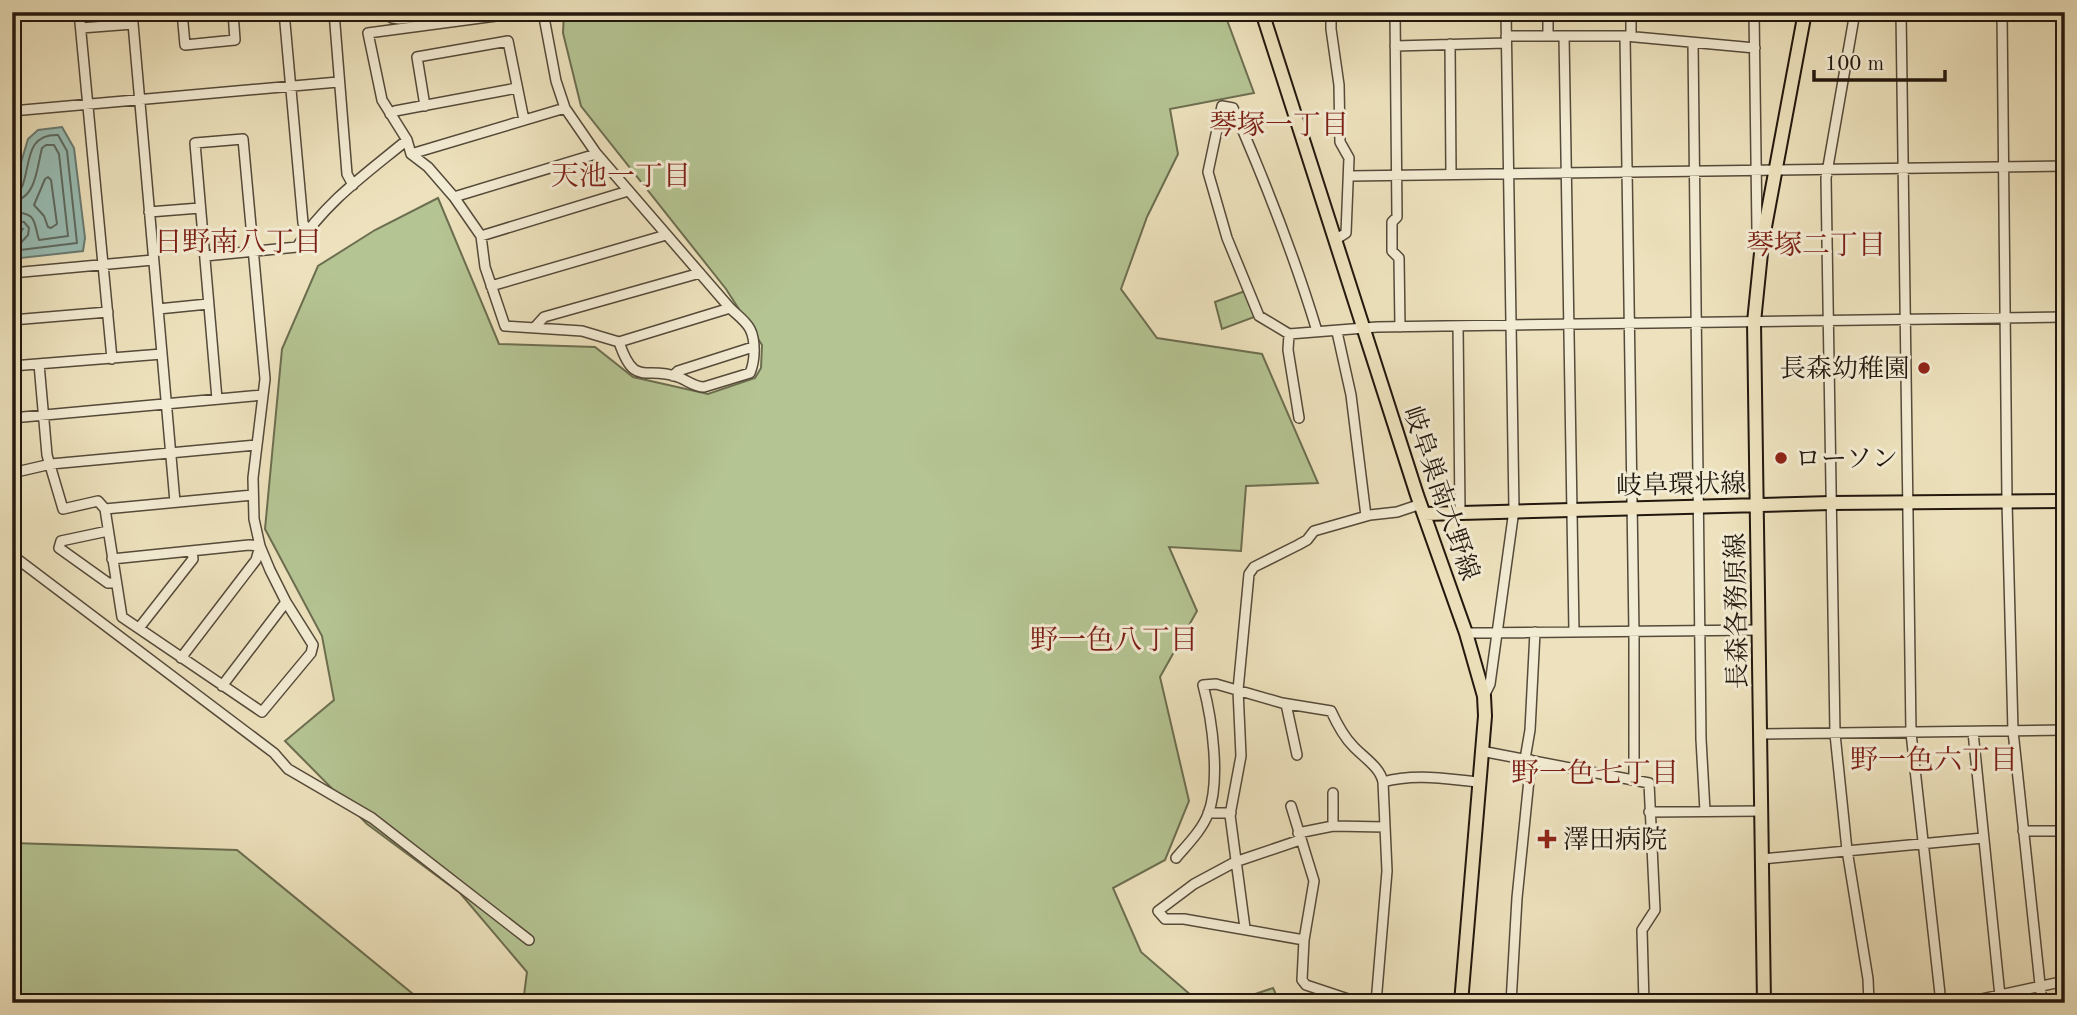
<svg xmlns="http://www.w3.org/2000/svg" width="2077" height="1015" font-family="'Old Standard TT','Noto Serif JP',serif">
  <style>
    .green { fill: #b5c493; stroke: #6c6e50; stroke-width: 2 }
    .water { fill: #99bdb4; stroke: #697b72; stroke-width: 2 }
    .lines { fill: none; stroke-linecap: round; stroke-linejoin: round }
    .shore { stroke: #5e6a61; stroke-width: 2 }
    .minor-casing { stroke: #554a3a; stroke-width: 12 }
    .major-casing { stroke: #22170e; stroke-width: 16 }
    .minor { stroke: #f3ecd4; stroke-width: 9 }
    .major { stroke: #ede2bd; stroke-width: 12 }
    .poi-dot { fill: #8f2418; stroke: #f3ecd4; stroke-width: 2.5 }
    .labels { text-anchor: middle; stroke-width: 6; stroke-linejoin: round; paint-order: stroke }
    .poi-label { font-size: 26px; fill: #22170e; stroke: #f3ecd4; text-anchor: start }
    .street-label { font-size: 26px; fill: #22170e; stroke: #f3ecd4 }
    .neighbourhood-label { font-size: 28px; fill: #7a1f14; stroke: #f3ecd4 }
  </style>
  <rect width="100%" height="100%" fill="#ede2bd"/>
  <filter id="stains"><feTurbulence type="fractalNoise" baseFrequency=".00286" numOctaves="4"/><feColorMatrix values="0 0 0 0 .2 0 0 0 0 .09 0 0 0 0 .02 0 0 0 .5 -.17"/></filter>
  <radialGradient id="worn" r=".72"><stop offset=".6" stop-color="#630" stop-opacity="0"/><stop offset="1" stop-color="#630" stop-opacity=".3"/></radialGradient>
  <path class="green" d="M 564,12 L 1224,12 L 1254,93 L 1170,109 L 1178,154 L 1147,217 L 1121,289 L 1157,338 L 1262,354 L 1318,483 L 1246,486 L 1241,551 L 1169,547 L 1197,611 L 1160,677 L 1189,801 L 1165,860 L 1113,888 L 1141,952 L 1200,1003 L 523,1003 L 527,972 L 460,893 L 367,824 L 285,741 L 334,700 L 322,636 L 265,529 L 282,349 L 318,266 L 375,230 L 438,198 L 499,344 L 595,347 L 633,377 L 708,394 L 755,378 L 761,368 L 762,345 L 726,289 L 581,106 L 563,33 Z
    M 1245,291 L 1257,316 L 1222,329 L 1215,302 Z
    M 12,843 L 237,850 L 424,1003 L 12,1003 Z
    M 1273,988 L 1280,1003 L 1228,1003 Z"/>
  <path class="water" d="M 62,127 L 74,148 L 85,238 L 83,251 L 12,259 L 12,243 L 23,229 L 12,227 L 12,193 L 28,139 L 38,130 Z"/>
  <g class="lines">
    <path class="shore" d="M 48,177 L 51,180 L 57,224 L 51,228 L 48,227 L 44,216 L 34,205 L 45,179 Z
      M 12,192 L 18,192 L 22,187 C 31,164 25,134 58,135 L 67,151 L 77,243 L 20,250 L 18,246 L 28,235 L 29,228 L 24,222 L 12,221
      M 12,201 C 36,200 37,167 42,148 L 46,145 L 54,145 L 59,154 L 68,236 L 39,240 C 33,221 38,213 12,212"/>
    <defs>
      <path id="minor" d="M 79,12 L 112,359
        M 132,12 L 175,502
        M 182,12 L 185,45 L 235,40 L 233,12
        M 284,12 L 303,223 L 308,230
        M 334,12 L 347,174 L 353,185
        M 384,12 L 392,18 L 399,19
        M 399,12 L 399,19 L 434,16
        M 499,12 L 496,16 L 368,33 L 382,100 L 407,140 L 411,154 L 428,167 L 454,197 L 481,236 L 485,267 L 505,326 L 582,331 L 619,342 L 730,308 L 596,153 L 565,108 L 556,81 L 543,12
        M 1331,12 L 1331,29 L 1339,85 L 1340,142 L 1349,158 L 1346,233 L 1335,240
        M 1395,12 L 1397,217 L 1392,222 L 1392,251 L 1399,258 L 1400,327
        M 1548,12 L 1548,36
        M 1754,12 L 1757,230 L 1761,242
        M 1855,12 L 1826,178 L 1835,734 L 1847,850 L 1868,979 L 1869,1003
        M 1901,12 L 1911,733 L 1941,1003
        M 2002,12 L 2007,502 L 2013,731 L 2042,1003
        M 81,28 L 133,24
        M 1506,36 L 1625,36 L 1755,48
        M 1564,36 L 1574,632
        M 1625,36 L 1634,633 L 1634,780
        M 1631,36 L 1631,12
        M 1693,43 L 1701,739 L 1705,811
        M 1450,44 L 1451,174
        M 1395,46 L 1506,43
        M 12,64 L 13,12
        M 425,106 L 417,57 L 508,41 L 524,120
        M 12,111 L 338,82
        M 390,114 L 395,111 L 517,88
        M 411,154 L 565,108
        M 1350,176 L 2065,166
        M 454,197 L 596,154
        M 149,212 L 200,208
        M 481,236 L 628,191
        M 205,256 L 297,247 C 324,203 367,173 407,140
        M 12,273 L 153,260
        M 491,286 L 666,235
        M 158,309 L 208,304
        M 12,320 L 108,312
        M 1458,326 L 1460,512
        M 535,327 L 544,317 L 700,273
        M 1337,332 L 1351,395 L 1366,516
        M 1289,334 L 1377,327 L 2065,317
        M 619,342 C 635,389 645,365 678,377 C 687,380 694,387 704,387 L 750,373 C 755,361 756,341 750,329 C 746,321 736,314 730,308
        M 39,364 L 47,455 L 63,509 L 98,501 L 105,509 L 122,617 L 262,712 L 311,653 L 313,645 L 286,602 L 270,570 L 260,546 L 254,519 L 253,478 L 265,379 L 243,139 L 195,143 L 217,399
        M 12,366 L 162,354
        M 673,376 L 678,371 L 753,347
        M 12,418 L 263,395
        M 1299,418 L 1288,350 L 1289,334 L 1259,316 L 1227,238 L 1208,172 L 1222,106 L 1233,108 C 1265,181 1294,255 1317,331
        M 12,473 L 51,464 L 257,445
        M 105,509 L 253,495
        M 108,531 L 61,541 L 59,548 L 108,583 L 116,583
        M 12,555 L 274,753 L 288,769 L 372,818 L 529,940
        M 112,559 L 249,545 L 260,546
        M 139,628 L 193,559 L 192,551
        M 1466,633 L 1759,630
        M 181,658 L 256,560 L 260,546
        M 222,686 L 286,602
        M 1484,696 L 1490,684 L 1514,510 L 1506,12
        M 1286,704 L 1297,755
        M 1973,732 L 2000,996
        M 1760,734 L 2065,730
        M 1481,751 L 1649,783 L 1655,910 L 1642,930 L 1644,1003
        M 1525,759 L 1530,730 L 1535,632
        M 1383,782 C 1415,773 1446,779 1478,782
        M 1291,806 L 1314,881 L 1304,940 L 1302,980 L 1306,985 L 1354,1001 L 1372,1003
        M 1649,812 L 1761,811
        M 1208,813 L 1231,813
        M 1333,826 L 1333,793
        M 2023,831 L 2065,831
        M 1298,833 L 1333,826 L 1385,827
        M 1300,840 L 1235,862 L 1194,884 L 1158,911 L 1165,919 L 1184,919 L 1304,940
        M 1176,858 C 1187,845 1202,830 1208,814 C 1221,781 1212,719 1203,685 L 1216,684 L 1282,703 L 1331,711 C 1337,724 1343,736 1353,746 C 1363,757 1380,767 1383,782 L 1387,871 L 1376,1003
        M 1762,859 L 1983,838
        M 1245,928 L 1230,815 L 1241,756 L 1238,690 L 1249,574 L 1254,567 L 1298,545 L 1307,540 L 1314,531 L 1370,515 L 1397,512 L 1421,504
        M 1511,1003 L 1517,898 L 1531,760
        M 1963,1003 L 2065,981"/>
      <path id="major" d="M 1262,12 L 1417,495 L 1466,633 L 1484,696 L 1485,716 L 1461,1003
        M 1424,514 L 1831,503 L 2065,501
        M 1764,1003 L 1754,322 L 1762,243 L 1805,12"/>
    </defs>
    <use href="#minor" class="minor-casing"/>
    <use href="#major" class="major-casing"/>
    <use href="#minor" class="minor"/>
    <use href="#major" class="major"/>
  </g>
  <g class="poi-dot">
    <circle cx="1924" cy="368" r="7"/>
    <circle cx="1781" cy="458" r="7"/>
    <path d="M1543.5 828.5h7v7h7v7h-7v7h-7v-7h-7v-7h7z"/>
  </g>
  <g class="labels">
    <g class="poi-label">
      <text x="1910" y="377" text-anchor="end">長森幼稚園</text>
      <text x="1795" y="467">ローソン</text>
      <text x="1563" y="848">澤田病院</text>
    </g>
    <g class="street-label">
      <text transform="translate(1681 484) rotate(-1)" y="9">岐阜環状線</text>
      <text transform="translate(1442 493) rotate(71)" y="9">岐阜巣南大野線</text>
      <text transform="translate(1736 611) rotate(-91)" y="9">長森各務原線</text>
    </g>
    <g class="neighbourhood-label">
      <text x="1279" y="134">琴塚一丁目</text>
      <text x="621" y="185">天池一丁目</text>
      <text x="238" y="251">日野南八丁目</text>
      <text x="1816" y="254">琴塚二丁目</text>
      <text x="1114" y="649">野一色八丁目</text>
      <text x="1934" y="769">野一色六丁目</text>
      <text x="1595" y="782">野一色七丁目</text>
    </g>
  </g>
  <rect width="2077" height="1015" fill="none" stroke="#ede2bd" stroke-width="42"/>
  <rect x="14" y="14" width="2049" height="987" fill="none" stroke="#22170e" stroke-width="3.5"/>
  <rect x="21" y="21" width="2035" height="973" fill="none" stroke="#22170e" stroke-width="2"/>
  <path d="M1814 70v10h131v-10" fill="none" stroke="#22170e" stroke-width="3.5"/>
  <text x="1825" y="70" font-size="21" fill="#22170e" stroke="#f3ecd4" stroke-width="5" paint-order="stroke">100 m</text>
  <rect width="100%" height="100%" filter="url(#stains)"/>
  <rect width="100%" height="100%" fill="url(#worn)"/>
</svg>
